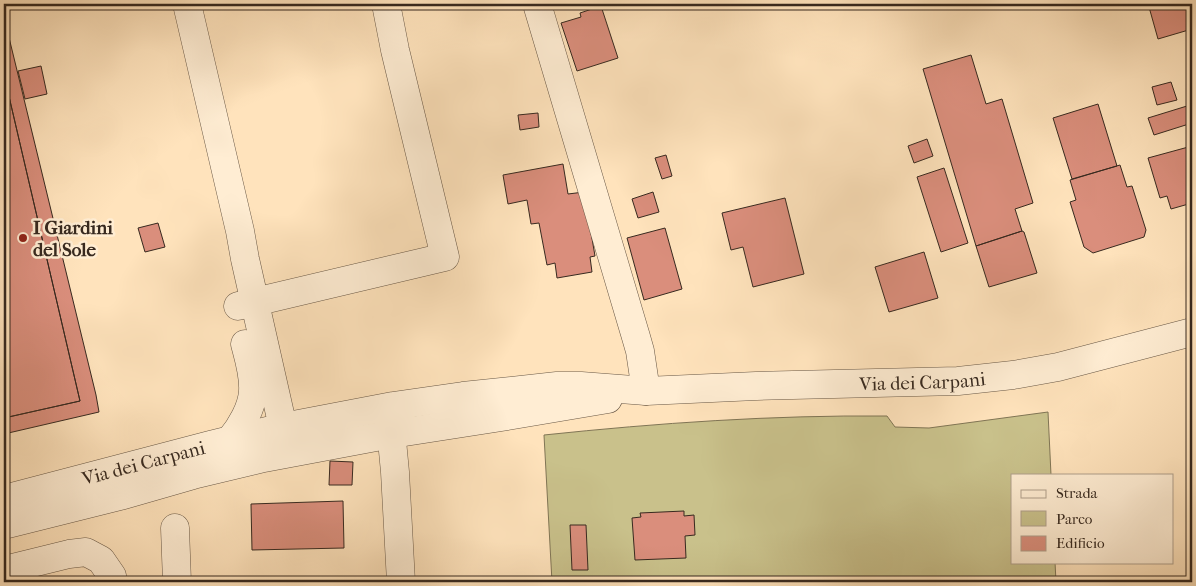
<svg xmlns="http://www.w3.org/2000/svg" width="1196" height="586" font-family="'IM FELL French Canon',serif">
  <style>
    .green { fill: #c9c18b; stroke: #807555 }
    .building { fill: #da8e7c; stroke: #37291f }
    .lines { fill: none; stroke-linecap: round; stroke-linejoin: round }
    .minor-casing { stroke: #695846; stroke-width: 29 }
    .minor { stroke: #ffedd3; stroke-width: 28 }
    .poi-dot { fill: #8f2418; stroke: #ffedd3; stroke-width: 2 }
    .labels { text-anchor: middle; stroke-width: 5; stroke-linejoin: round; paint-order: stroke }
    .poi-label { font-size: 19px; font-weight: bold; fill: #37291f; stroke: #ffedd3; text-anchor: start }
    .street-label { font-size: 19px; fill: #37291f; stroke: #ffedd3 }
  </style>
  <rect width="100%" height="100%" fill="#ffe3bc"/>
  <filter id="stains"><feTurbulence type="fractalNoise" baseFrequency=".004" numOctaves="4"/><feColorMatrix values="0 0 0 0 .2 0 0 0 0 .09 0 0 0 0 .02 0 0 0 .5 -.17"/></filter>
  <radialGradient id="worn" r=".72"><stop offset=".6" stop-color="#630" stop-opacity="0"/><stop offset="1" stop-color="#630" stop-opacity=".3"/></radialGradient>
  <path class="green" d="M 1048,412 L 1051,475 L 1012,475 L 1012,562 L 1055,562 L 1056,582 L 552,582 L 544,435 C 658,423 772,415 887,416 L 895,427 L 929,428 Z"/>
  <path class="building" d="M 1155,4 L 1192,4 L 1192,29 L 1158,39 L 1149,7 L 1155,6 Z
    M 601,6 L 618,58 L 577,71 L 561,23 L 581,17 L 580,13 Z
    M 4,17 L 96,395 L 99,412 L 4,434 L 4,418 L 80,401 L 4,75 Z
    M 971,55 L 986,104 L 1002,99 L 1033,203 L 1015,209 L 1022,231 L 976,246 L 923,69 Z
    M 41,66 L 47,94 L 25,99 L 18,71 Z
    M 4,75 L 80,401 L 4,418 Z
    M 1171,82 L 1177,100 L 1157,105 L 1152,87 Z
    M 1098,104 L 1117,166 L 1072,179 L 1053,118 Z
    M 1187,106 L 1192,123 L 1154,135 L 1148,118 Z
    M 538,113 L 539,127 L 520,130 L 518,115 Z
    M 927,139 L 933,156 L 914,163 L 908,146 Z
    M 1192,146 L 1192,203 L 1171,209 L 1167,196 L 1160,198 L 1148,158 Z
    M 666,155 L 672,176 L 662,179 L 655,158 Z
    M 563,164 L 568,194 L 584,192 L 595,256 L 590,257 L 592,272 L 557,278 L 555,263 L 547,265 L 539,223 L 531,224 L 527,200 L 508,204 L 503,175 Z
    M 1120,165 L 1127,187 L 1132,186 L 1146,230 L 1144,237 L 1093,253 L 1084,247 L 1070,202 L 1076,200 L 1070,180 Z
    M 944,168 L 968,243 L 941,252 L 917,177 Z
    M 653,192 L 659,212 L 638,218 L 632,199 Z
    M 785,198 L 804,274 L 753,287 L 743,247 L 731,250 L 722,213 Z
    M 158,223 L 165,247 L 145,252 L 138,228 Z
    M 665,228 L 682,289 L 644,300 L 627,238 Z
    M 1022,231 L 1024,232 L 1037,273 L 989,287 L 976,246 Z
    M 924,252 L 938,298 L 889,312 L 875,267 Z
    M 330,461 L 353,462 L 352,485 L 329,485 Z
    M 343,501 L 344,548 L 252,550 L 251,504 Z
    M 684,511 L 684,516 L 694,515 L 695,535 L 685,536 L 686,558 L 635,560 L 632,518 L 641,517 L 640,513 Z
    M 570,525 L 586,525 L 588,570 L 572,570 Z"/>
  <g class="lines">
    <defs>
      <g id="minor">
        <path d="M 187,4 L 240,231 L 245,259 L 285,436 L 284,441 L 280,443"/>
        <path d="M 537,4 L 636,337 L 640,351 L 646,391"/>
        <path d="M 238,306 L 445,257 L 395,50 L 386,4"/>
        <path d="M 399,420 L 392,424 L 391,430 L 395,472 L 401,582"/>
        <path d="M 230,440 C 241,427 252,408 253,391 C 254,375 249,359 245,344"/>
        <path id="s1" d="M 4,499 L 210,445 L 283,427 L 393,406 L 463,396 L 557,386 L 581,386 L 646,391 L 756,386 L 958,381 L 1013,375 L 1058,367 L 1192,332"/>
        <path d="M 4,525 L 120,496 L 193,475 L 264,458 L 392,434 L 495,418 L 608,399"/>
        <path d="M 175,528 L 177,582"/>
        <path d="M 4,570 L 69,554 L 86,552 L 101,560 L 112,576 L 113,582"/>
      </g>
    </defs>
    <use href="#minor" class="minor-casing"/>
    <use href="#minor" class="minor"/>
  </g>
  <circle class="poi-dot" cx="23" cy="238" r="5"/>
  <g class="labels">
    <g class="poi-label">
      <text x="33" y="234">I Giardini<tspan x="33" dy="22">del Sole</tspan></text>
    </g>
    <g class="street-label">
      <text dy="7" stroke="none"><textPath href="#s1" startOffset="931">Via dei Carpani</textPath></text>
      <text dy="7" stroke="none"><textPath href="#s1" startOffset="144">Via dei Carpani</textPath></text>
    </g>
  </g>
  <rect width="1196" height="586" fill="none" stroke="#ffe3bc" stroke-width="20"/>
  <rect x="5" y="5" width="1186" height="576" fill="none" stroke="#37291f" stroke-width="2.5"/>
  <rect x="10" y="10" width="1176" height="566" fill="none" stroke="#37291f"/>
  <rect x="1011" y="474" width="162" height="90" fill="#ffedd3" stroke="#af9f8b"/>
  <rect x="1021" y="490" width="25" height="8" fill="#ffedd3" stroke="#af9f8b"/>
  <text x="1056" y="498" font-size="15" fill="#37291f">Strada</text>
  <rect x="1021" y="511" width="25" height="15" fill="#c9c18b" stroke="#af9f8b"/>
  <text x="1056" y="524" font-size="15" fill="#37291f">Parco</text>
  <rect x="1021" y="536" width="25" height="15" fill="#da8e7c" stroke="#af9f8b"/>
  <text x="1056" y="548" font-size="15" fill="#37291f">Edificio</text>
  <rect width="100%" height="100%" filter="url(#stains)"/>
  <rect width="100%" height="100%" fill="url(#worn)"/>
</svg>
